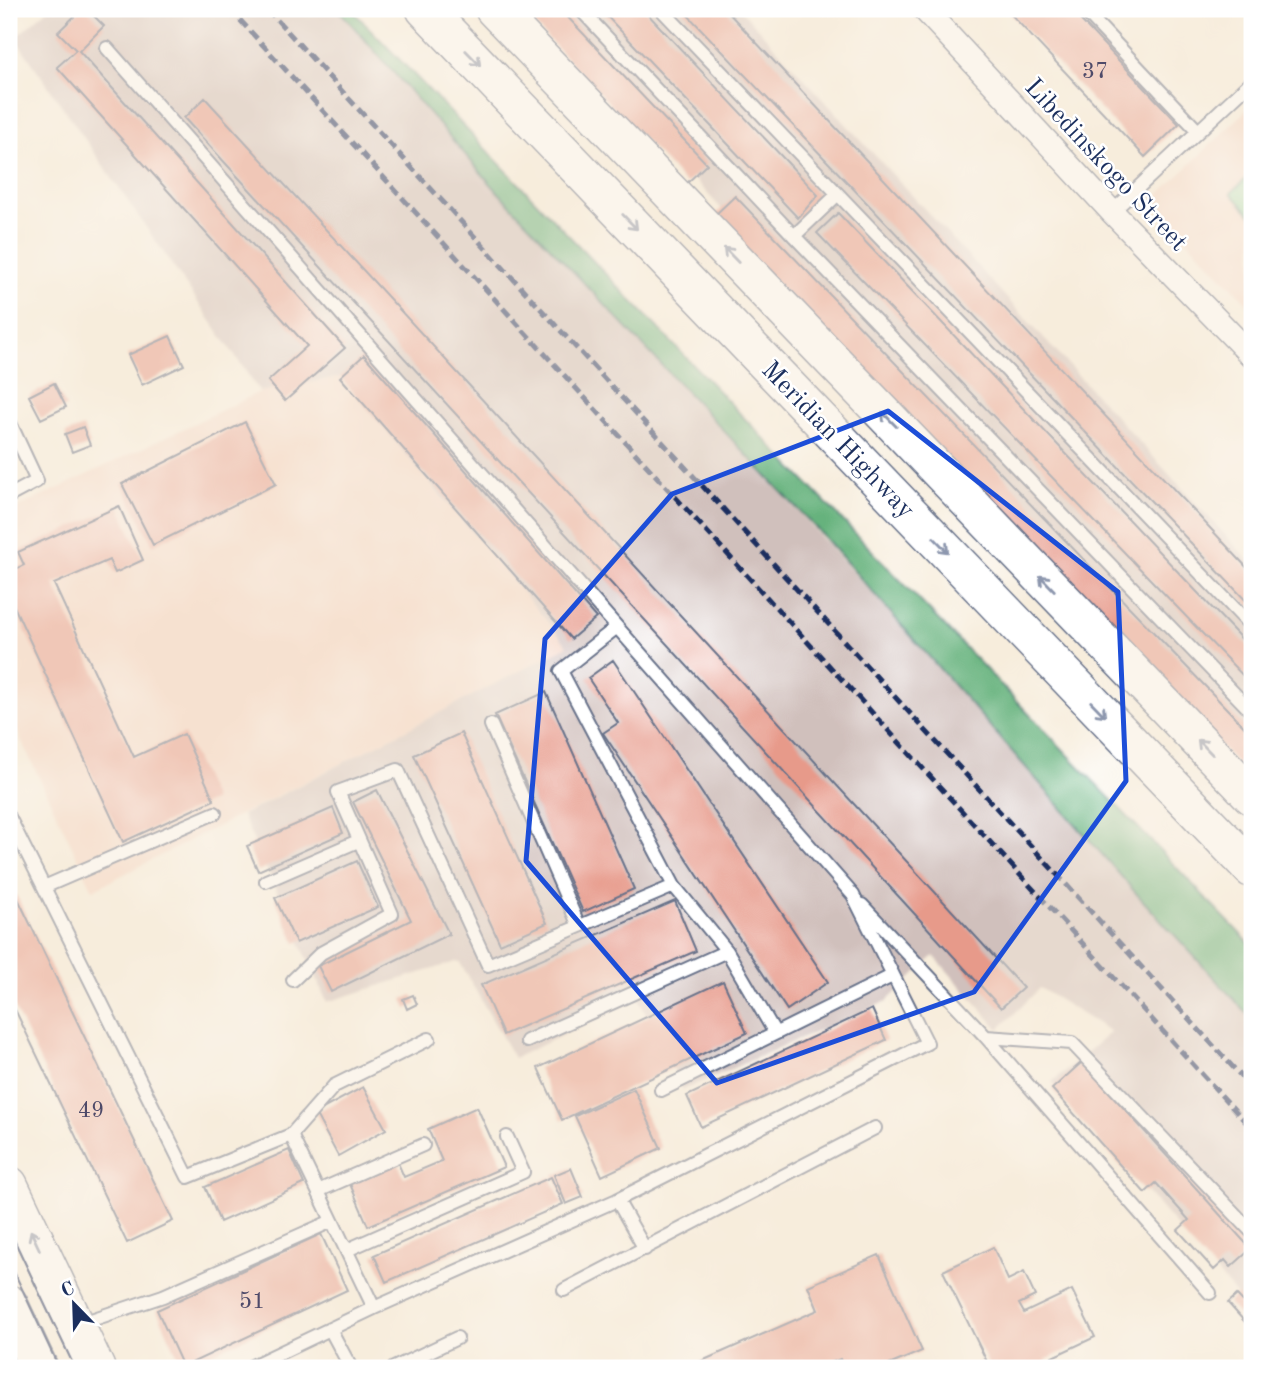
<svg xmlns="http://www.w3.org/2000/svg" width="1261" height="1377" font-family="'Old Standard TT',serif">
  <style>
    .built { fill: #f4d3c1 }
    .industrial { fill: #d0c0bc }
    .green { fill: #7dd093; stroke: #4c8078; stroke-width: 2 }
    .forest { fill: #66b27d; stroke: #40706e; stroke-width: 2 }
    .building { fill: #e79a8a }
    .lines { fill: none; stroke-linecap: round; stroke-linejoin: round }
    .lane-casing { stroke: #68728a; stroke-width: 16 }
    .street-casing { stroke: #68728a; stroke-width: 26 }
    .primary-casing { stroke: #68728a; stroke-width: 40 }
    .lane { stroke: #fff; stroke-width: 12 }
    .street { stroke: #fff; stroke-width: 23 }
    .primary { stroke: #fff; stroke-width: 37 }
    .tram { stroke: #1b2f5e; stroke-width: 2 }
    .rail { stroke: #1b2f5e; stroke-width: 5; stroke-dasharray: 10 5; stroke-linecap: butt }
    .oneway { stroke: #8d97ae }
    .marked { fill: none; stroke: #1d4ed8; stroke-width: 5; stroke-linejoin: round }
    .labels { text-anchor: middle; stroke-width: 5; stroke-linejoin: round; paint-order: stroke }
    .number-label { font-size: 23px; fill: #4e4a69 }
    .street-label { font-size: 26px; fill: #1b2f5e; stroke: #fff }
  </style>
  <rect width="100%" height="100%" fill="#fff"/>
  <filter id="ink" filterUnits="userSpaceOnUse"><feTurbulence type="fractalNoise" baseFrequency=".0143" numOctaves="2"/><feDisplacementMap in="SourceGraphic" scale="14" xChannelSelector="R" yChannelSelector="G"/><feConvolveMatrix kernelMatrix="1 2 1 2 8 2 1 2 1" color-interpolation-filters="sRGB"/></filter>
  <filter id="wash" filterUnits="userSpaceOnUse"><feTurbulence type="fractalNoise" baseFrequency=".00686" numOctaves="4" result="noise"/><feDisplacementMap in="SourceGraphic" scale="28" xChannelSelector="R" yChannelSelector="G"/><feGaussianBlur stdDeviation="1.57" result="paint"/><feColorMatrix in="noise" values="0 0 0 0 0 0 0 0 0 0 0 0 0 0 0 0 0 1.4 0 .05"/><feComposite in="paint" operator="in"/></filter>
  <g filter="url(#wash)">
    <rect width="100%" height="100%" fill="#f7eddc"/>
    <path class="built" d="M 1252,105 L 1252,308 L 1151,202 Z
      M 340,377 L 569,647 L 93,890 L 9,715 L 9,512 L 260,392 Z"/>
    <path class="industrial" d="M 48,9 L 344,9 L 1252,1014 L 1252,1313 L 1052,1082 L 1111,1032 L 1040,988 L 999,1029 L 934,956 L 887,1001 L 683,1090 L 639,999 L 514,1058 L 459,961 L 327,1002 L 242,815 L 568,646 L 340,377 L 260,392 L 15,38 Z
      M 539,9 L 740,9 L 1252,564 L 1252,759 L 853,353 Z"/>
    <path class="green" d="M 1252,173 L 1252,216 L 1231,193 Z"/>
    <path class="forest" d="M 338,9 L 351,9 L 1252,946 L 1252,1019 L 1134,891 L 827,540 L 498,192 Z"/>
    <g id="blocks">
      <path class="building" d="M 82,9 L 87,9 L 104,26 L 79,51 L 345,348 L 285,401 L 268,381 L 307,346 L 57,67 L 76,50 L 58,32 Z
        M 520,9 L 560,9 L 707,164 L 686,184 Z
        M 600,9 L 643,9 L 818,195 L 798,218 Z
        M 682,9 L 725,9 L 1252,573 L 1252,607 Z
        M 1006,9 L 1070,9 L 1179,124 L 1145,157 Z
        M 205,98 L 1023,988 L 1001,1008 L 184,118 Z
        M 735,196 L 1252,735 L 1252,779 L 713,217 Z
        M 838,213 L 1252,650 L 1252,685 L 817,233 Z
        M 170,336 L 184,365 L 142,385 L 128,355 Z
        M 364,355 L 596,618 L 571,639 L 340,377 Z
        M 54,383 L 66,407 L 41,419 L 29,396 Z
        M 245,422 L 276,484 L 153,545 L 122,484 Z
        M 83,427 L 90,445 L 72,452 L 65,434 Z
        M 119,506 L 143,560 L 115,573 L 109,560 L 54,584 L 134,757 L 184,734 L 214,800 L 123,842 L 12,602 L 9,604 L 9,572 L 24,565 L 18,552 Z
        M 613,660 L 828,982 L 787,1010 L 603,733 L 618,723 L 588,678 Z
        M 546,692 L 634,889 L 583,912 L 495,715 Z
        M 461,733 L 547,923 L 500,944 L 414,755 Z
        M 377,790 L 449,934 L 331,992 L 318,966 L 411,920 L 353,802 Z
        M 333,808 L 343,833 L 258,871 L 247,846 Z
        M 357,861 L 378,907 L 296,943 L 275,898 Z
        M 9,880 L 173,1221 L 127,1243 L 9,997 Z
        M 675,901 L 696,951 L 503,1035 L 481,985 Z
        M 723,981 L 747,1033 L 562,1120 L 538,1068 Z
        M 413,995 L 417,1004 L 407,1009 L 403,999 Z
        M 872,1009 L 886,1040 L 701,1127 L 687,1096 Z
        M 1082,1062 L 1251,1249 L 1231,1267 L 1225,1260 L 1214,1270 L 1178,1230 L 1189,1220 L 1156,1183 L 1145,1193 L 1052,1089 Z
        M 363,1087 L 386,1129 L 338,1156 L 315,1113 Z
        M 634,1089 L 661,1148 L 602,1176 L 575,1116 Z
        M 477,1107 L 504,1167 L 368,1226 L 350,1184 L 398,1163 L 404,1177 L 442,1161 L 428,1129 Z
        M 289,1150 L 304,1184 L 220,1222 L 205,1187 Z
        M 571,1168 L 583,1197 L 566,1204 L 554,1175 Z
        M 551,1177 L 563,1204 L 386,1282 L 374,1255 Z
        M 321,1234 L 347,1290 L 183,1367 L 157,1310 Z
        M 993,1247 L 1008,1280 L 1024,1272 L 1035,1296 L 1019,1304 L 1024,1313 L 1072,1290 L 1095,1337 L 1046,1360 L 1050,1368 L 990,1368 L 943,1271 Z
        M 879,1255 L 922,1351 L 882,1368 L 844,1368 L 840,1359 L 818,1368 L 686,1368 L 818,1310 L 808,1286 Z
        M 1237,1295 L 1252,1311 L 1245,1322 L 1228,1303 Z"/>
    </g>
  </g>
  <g filter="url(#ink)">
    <use href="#blocks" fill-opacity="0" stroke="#68728a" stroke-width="2"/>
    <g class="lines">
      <defs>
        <path id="lane" d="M 580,9 L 794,236 L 1252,712
          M 661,9 L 1252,627
          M 1083,9 L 1198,131
          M 107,48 L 853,895 L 927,1043 L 617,1200 L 374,1308 L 248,1368
          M 1112,212 L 1252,81
          M 794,236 L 838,194
          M 9,421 L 37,481 L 9,496
          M 617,627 L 561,671 L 674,886 L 727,951 L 775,1033
          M 491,725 L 579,926
          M 9,817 L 188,1177 L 291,1135 L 374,1308
          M 266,881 L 358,841
          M 44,887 L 215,813
          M 862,905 L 986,1037 L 1072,1043 L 1252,1232
          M 293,980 L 321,953 L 392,914 L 338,792 L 398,770 L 488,965 L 674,886
          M 986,1037 L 1210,1293
          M 527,1041 L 727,951
          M 661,1090 L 892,976
          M 291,1135 L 334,1086 L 429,1039
          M 318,1191 L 423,1145
          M 617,1200 L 645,1249
          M 347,1250 L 523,1172 L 507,1137
          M 564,1290 L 875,1128
          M 79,1324 L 163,1296 L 332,1221
          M 330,1329 L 351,1368
          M 394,1368 L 457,1338"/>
        <path id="street" d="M 924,9 L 1112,212 L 1252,356"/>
        <path id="primary" d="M 425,9 L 1252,869
          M 494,9 L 1252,796
          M 9,1185 L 96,1368
          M 9,1304 L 39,1368"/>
      </defs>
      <use href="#lane" class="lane-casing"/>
      <use href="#street" class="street-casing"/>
      <use href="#primary" class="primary-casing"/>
      <use href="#lane" class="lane"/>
      <use href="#street" class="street"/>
      <use href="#primary" class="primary"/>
      <path class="tram" d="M 9,1229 L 75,1368
        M 9,1261 L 59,1368"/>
      <path class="rail" d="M 230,9 L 1252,1129
        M 267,9 L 1252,1088"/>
    </g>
    <defs><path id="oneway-shaft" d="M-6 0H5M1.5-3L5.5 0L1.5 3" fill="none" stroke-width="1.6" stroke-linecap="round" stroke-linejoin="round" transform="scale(1.75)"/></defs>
    <g class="oneway">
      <use href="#oneway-shaft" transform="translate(473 58) rotate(46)"/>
      <use href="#oneway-shaft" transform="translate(630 222) rotate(46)"/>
      <use href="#oneway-shaft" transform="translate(731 255) rotate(-134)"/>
      <use href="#oneway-shaft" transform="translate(889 419) rotate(-134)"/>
      <use href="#oneway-shaft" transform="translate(941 545) rotate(46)"/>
      <use href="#oneway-shaft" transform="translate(1047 583) rotate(-134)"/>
      <use href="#oneway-shaft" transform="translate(1098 709) rotate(46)"/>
      <use href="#oneway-shaft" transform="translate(1205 747) rotate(-134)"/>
      <use href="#oneway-shaft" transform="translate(35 1240) rotate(-115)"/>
    </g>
  </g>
  <path d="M0 0H1261V1377H0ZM 888,411 L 1118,592 L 1126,781 L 974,992 L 717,1083 L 526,861 L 545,639 L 672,494 Z" fill="#f7eddc" fill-opacity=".55" fill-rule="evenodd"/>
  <path class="marked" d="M 888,411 L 1118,592 L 1126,781 L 974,992 L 717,1083 L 526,861 L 545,639 L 672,494 Z"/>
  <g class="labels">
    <g class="number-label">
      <text x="1095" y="78">37</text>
      <text x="91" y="1117">49</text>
      <text x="252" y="1308">51</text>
    </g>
    <g class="street-label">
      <text transform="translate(1107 164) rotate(47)" y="9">Libedinskogo Street</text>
      <text transform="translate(839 439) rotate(46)" y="9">Meridian Highway</text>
    </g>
  </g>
  <rect width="1261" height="1377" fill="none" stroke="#fff" stroke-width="35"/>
  <g transform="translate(74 1304) rotate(337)" stroke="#ffffff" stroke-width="5" paint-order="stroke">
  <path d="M0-5L12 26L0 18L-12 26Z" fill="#1b2f5e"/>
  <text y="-10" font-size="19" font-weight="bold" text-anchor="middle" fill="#1b2f5e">С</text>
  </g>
</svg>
